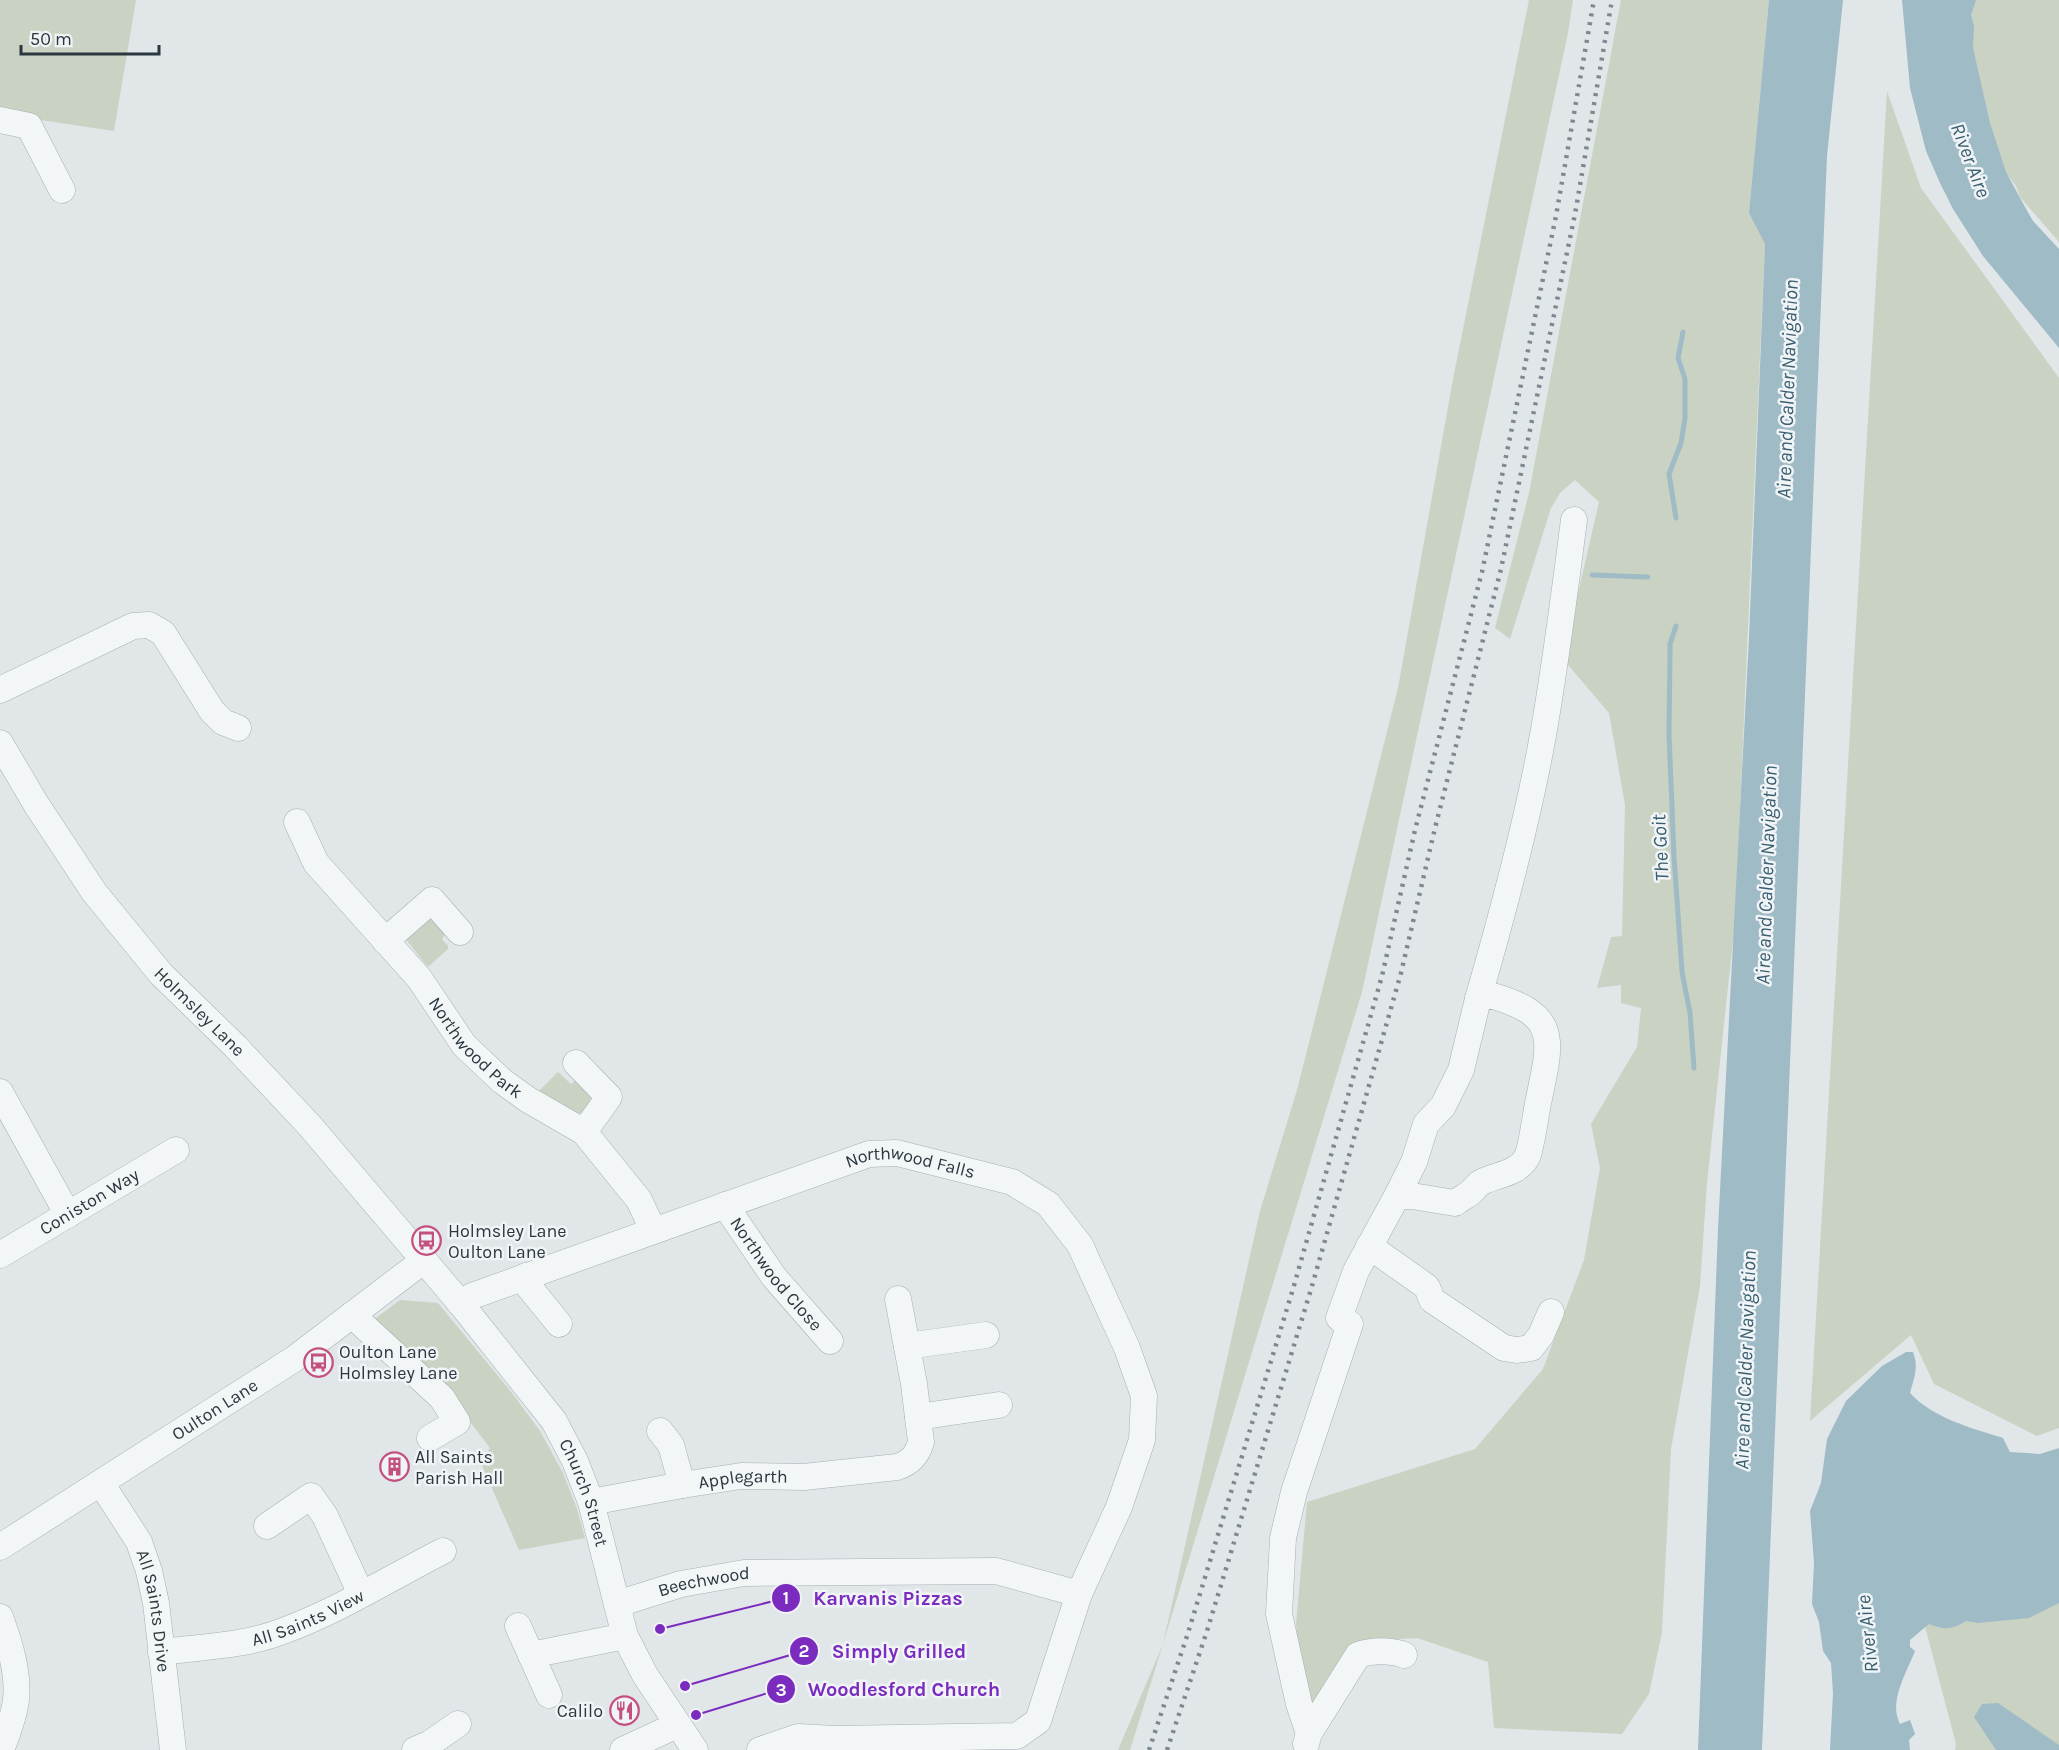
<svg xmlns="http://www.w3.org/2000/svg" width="2059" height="1750" font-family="Karla,sans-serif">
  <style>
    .green { fill: #cad2c3 }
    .water { fill: #9fbbc6 }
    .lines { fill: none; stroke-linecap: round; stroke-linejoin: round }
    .stream { stroke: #9fbbc6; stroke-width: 5 }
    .minor-casing { stroke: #a7aeb3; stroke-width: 27 }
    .minor { stroke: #f3f6f7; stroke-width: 26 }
    .rail { stroke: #7c8991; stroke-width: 4.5; stroke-dasharray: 3 6; stroke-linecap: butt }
    .labels { text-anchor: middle; stroke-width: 5; stroke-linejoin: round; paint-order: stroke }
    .street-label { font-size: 18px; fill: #2b373f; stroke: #f0f4f6 }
    .poi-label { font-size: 18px; fill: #2b373f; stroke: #f0f4f6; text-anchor: start }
    .water-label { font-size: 20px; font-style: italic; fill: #385e70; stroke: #f0f4f6 }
    .leader { fill: none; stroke: #7b2cbf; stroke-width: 2 }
    .callout-dot { fill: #7b2cbf; stroke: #f0f4f6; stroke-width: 2 }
    .mark-label { font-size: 18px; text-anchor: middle; font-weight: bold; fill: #fff }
    .callout-label { font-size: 20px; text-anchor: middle; font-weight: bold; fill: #7b2cbf; stroke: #f0f4f6; stroke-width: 5; stroke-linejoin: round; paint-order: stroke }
  </style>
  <rect width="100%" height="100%" fill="#e1e6e9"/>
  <path class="green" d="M 0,0 L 136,0 L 114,131 L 0,114 Z
    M 1529,0 L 1573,0 L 1568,33 L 1362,992 L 1163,1644 L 1130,1750 L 1118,1750 L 1163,1644 L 1260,1211 L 1297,1090 L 1398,688 L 1453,379 Z
    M 1621,0 L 1769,0 L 1749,213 L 1765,243 L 1735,922 L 1707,1183 L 1700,1286 L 1671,1449 L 1662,1632 L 1649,1694 L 1622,1734 L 1494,1728 L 1488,1662 L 1417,1638 L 1360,1641 L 1308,1716 L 1296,1624 L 1307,1502 L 1475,1449 L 1543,1369 L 1584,1260 L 1600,1168 L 1591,1124 L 1637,1047 L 1641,1008 L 1621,1003 L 1621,985 L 1597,988 L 1611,937 L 1622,936 L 1625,805 L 1609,713 L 1563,659 L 1599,502 L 1575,480 L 1560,493 L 1551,508 L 1510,639 L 1495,628 L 1529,493 Z
    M 1970,0 L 2059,0 L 2059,242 L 2020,197 L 2016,186 L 1988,150 L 1967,40 Z
    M 1887,91 L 1921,188 L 2059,378 L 2059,1428 L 2037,1436 L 1934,1384 L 1911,1335 L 1810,1421 Z
    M 431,916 L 446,933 L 442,939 L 448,946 L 448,949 L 429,966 L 427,966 L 405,938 Z
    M 558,1072 L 571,1084 L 576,1080 L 595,1098 L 583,1113 L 578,1113 L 539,1091 Z
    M 400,1300 L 438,1303 L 512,1393 L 540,1431 L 563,1473 L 577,1509 L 585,1538 L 519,1550 L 480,1461 L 490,1448 L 453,1399 L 372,1321 Z
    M 2059,1563 L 2059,1750 L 1955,1750 L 1956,1744 L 1922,1615 Z"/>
  <path class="water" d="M 1769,0 L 1843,0 L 1827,156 L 1762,1750 L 1698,1750 L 1718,1229 L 1749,638 L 1765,244 L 1749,213 Z
    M 1902,0 L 1976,0 L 1971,15 L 1974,26 L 1973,48 L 1990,123 L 2006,172 L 2025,207 L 2033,221 L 2059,249 L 2059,348 L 1983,256 L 1953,209 L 1940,183 L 1926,151 L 1910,88 Z
    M 1906,1352 L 1913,1352 C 1919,1367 1914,1378 1910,1393 C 1933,1418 1971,1428 2003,1438 L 2010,1452 L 2040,1454 L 2059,1448 L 2059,1603 L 2029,1618 L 1978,1623 L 1966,1621 C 1951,1630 1944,1630 1929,1624 L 1910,1640 L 1910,1647 L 1915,1651 C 1907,1672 1888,1702 1900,1724 L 1910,1720 L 1915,1734 L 1909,1740 L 1910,1750 L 1830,1750 L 1833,1693 L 1831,1663 L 1823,1651 L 1819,1622 L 1812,1604 L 1814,1563 L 1810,1511 L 1821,1483 L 1827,1439 L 1846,1401 L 1882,1366 Z
    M 1998,1703 L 2059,1745 L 2059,1750 L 1996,1750 L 1974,1717 L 1982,1704 Z"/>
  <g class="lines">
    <path class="stream" d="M 1676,518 L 1669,474 L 1681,443 L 1685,418 L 1685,379 L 1678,358 L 1683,332
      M 1592,575 L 1648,577
      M 1676,626 L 1670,644 L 1670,654 L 1669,734 L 1674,856 L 1682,972 L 1690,1013 L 1694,1068"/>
    <defs>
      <g id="minor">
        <path d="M 0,120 L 29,126 L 62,190"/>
        <path d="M 0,690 L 133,626 L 149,625 L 163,633 L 212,711 L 223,722 L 238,728"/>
        <path id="s1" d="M 0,743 L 36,804 L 94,892 L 161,974 L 235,1046 L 310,1126 L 461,1304 L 554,1421 L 575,1461 L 591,1502 L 625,1636 L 645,1675 L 695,1750"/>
        <path id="s2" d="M 297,822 L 316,863 L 419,978 L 464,1045 L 502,1081 L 527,1099 L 584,1132 L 639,1200 L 653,1230"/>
        <path d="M 385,941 L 432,900 L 460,932"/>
        <path d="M 1478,999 C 1502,916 1525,832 1541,746 C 1555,671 1564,596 1574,520"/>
        <path d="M 576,1063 L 609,1097 L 584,1132"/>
        <path d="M 0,1092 L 68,1215"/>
        <path id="s3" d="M 725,1205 L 774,1277 L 830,1341"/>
        <path d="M 1369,1246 L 1427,1287 L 1432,1300 L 1504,1348 L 1517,1350 L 1531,1348 L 1541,1335 L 1551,1312"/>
        <path id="s4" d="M 0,1255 L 176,1150"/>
        <path d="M 526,1276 L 529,1287 L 559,1324"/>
        <path id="s5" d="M 461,1304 L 472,1296 L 869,1154 L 897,1153 L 1012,1182 L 1048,1204 L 1080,1245 L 1127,1348 L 1144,1396 L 1142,1440 L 1119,1507 L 1079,1594 L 1038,1721 L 1017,1736 L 835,1739 L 798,1737 L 760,1750"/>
        <path d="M 352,1315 L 442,1398 L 457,1422 L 430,1438"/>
        <path d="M 907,1346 L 986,1335"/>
        <path d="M 918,1417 L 999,1405"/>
        <path d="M 660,1431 L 671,1445 L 682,1485"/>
        <path id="s6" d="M 101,1483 L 139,1542 L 149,1571 L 156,1603 L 173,1750"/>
        <path id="s7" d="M 591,1502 L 682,1485 L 741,1476 L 804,1477 L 897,1467 C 910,1463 917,1456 921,1442 L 914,1384 L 898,1299"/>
        <path d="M 267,1526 L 311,1496 L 325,1516 L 361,1594"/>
        <path id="s8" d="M 0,1547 L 294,1359 L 423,1261"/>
        <path id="s9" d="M 617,1604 L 681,1584 L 744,1573 L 996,1571 L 1079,1594"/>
        <path d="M 0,1617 C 9,1642 19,1672 16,1700 C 14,1717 7,1734 1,1750"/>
        <path d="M 518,1626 L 549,1695"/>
        <path id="s10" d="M 161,1652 C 200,1647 245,1646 283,1631 C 338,1611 390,1578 443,1551"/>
        <path d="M 531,1655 L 625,1636"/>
        <path d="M 1309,1733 L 1299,1704 L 1279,1614 L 1283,1538 L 1294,1492 L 1350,1324 L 1339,1318 L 1356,1271 L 1397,1196 L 1412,1196 L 1455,1203 C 1460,1199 1466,1196 1470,1193 C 1474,1190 1476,1186 1480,1183 C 1496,1174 1517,1175 1527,1157 C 1531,1149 1536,1114 1538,1103 C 1552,1037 1560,1014 1486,994 L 1478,999 L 1461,1070 L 1443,1106 L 1426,1124 L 1414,1162 L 1397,1196"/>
        <path d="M 1306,1744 L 1309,1733 L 1358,1655 C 1372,1650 1391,1650 1404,1655"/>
        <path d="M 415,1750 L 429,1744 L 458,1724"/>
        <path d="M 623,1750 L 677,1725"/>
      </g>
    </defs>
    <use href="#minor" class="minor-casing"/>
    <use href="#minor" class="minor"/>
    <path class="rail" d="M 1149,1750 L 1188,1633 L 1293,1289 L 1382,976 L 1415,830 L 1482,572 L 1556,216 L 1594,0
      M 1167,1750 L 1207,1631 L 1312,1286 L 1401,973 L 1435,828 L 1501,569 L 1575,214 L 1612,0"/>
  </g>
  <defs>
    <symbol id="bus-ring" viewBox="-11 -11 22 22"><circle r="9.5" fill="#f0f4f6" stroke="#c4507d" stroke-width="1.5"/><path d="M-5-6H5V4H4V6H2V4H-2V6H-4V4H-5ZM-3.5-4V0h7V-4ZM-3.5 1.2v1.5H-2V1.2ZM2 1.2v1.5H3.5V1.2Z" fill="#c4507d"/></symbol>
    <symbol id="building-ring" viewBox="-11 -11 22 22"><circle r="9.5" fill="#f0f4f6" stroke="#c4507d" stroke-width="1.5"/><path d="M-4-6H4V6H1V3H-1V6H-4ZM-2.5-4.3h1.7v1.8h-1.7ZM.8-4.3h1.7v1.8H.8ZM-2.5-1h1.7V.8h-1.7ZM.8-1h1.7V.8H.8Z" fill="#c4507d"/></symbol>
    <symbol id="restaurant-ring" viewBox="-11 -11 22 22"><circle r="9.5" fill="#f0f4f6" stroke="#c4507d" stroke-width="1.5"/><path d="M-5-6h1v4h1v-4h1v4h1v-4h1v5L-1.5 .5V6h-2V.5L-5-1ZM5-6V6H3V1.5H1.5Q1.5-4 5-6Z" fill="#c4507d"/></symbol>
  </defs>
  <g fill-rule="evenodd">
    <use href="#bus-ring" x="410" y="1224" width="33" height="33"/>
    <use href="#bus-ring" x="302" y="1346" width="33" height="33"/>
    <use href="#building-ring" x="378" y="1450" width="33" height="33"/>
    <use href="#restaurant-ring" x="608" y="1694" width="33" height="33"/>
  </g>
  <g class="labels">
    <g class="street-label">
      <text dy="6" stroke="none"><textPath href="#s1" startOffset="336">Holmsley Lane</textPath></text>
      <text dy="6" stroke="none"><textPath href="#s2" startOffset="290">Northwood Park</textPath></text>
      <text dy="6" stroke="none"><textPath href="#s5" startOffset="477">Northwood Falls</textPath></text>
      <text dy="6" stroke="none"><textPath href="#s4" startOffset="104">Coniston Way</textPath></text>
      <text dy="6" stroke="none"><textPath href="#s3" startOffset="86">Northwood Close</textPath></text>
      <text dy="6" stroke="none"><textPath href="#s8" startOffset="255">Oulton Lane</textPath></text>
      <text dy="6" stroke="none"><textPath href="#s7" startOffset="154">Applegarth</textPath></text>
      <text dy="6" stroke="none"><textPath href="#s1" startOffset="956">Church Street</textPath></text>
      <text dy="6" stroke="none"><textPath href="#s9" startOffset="90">Beechwood</textPath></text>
      <text dy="6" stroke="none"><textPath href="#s6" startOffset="141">All Saints Drive</textPath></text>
      <text dy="6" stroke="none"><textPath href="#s10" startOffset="152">All Saints View</textPath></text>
    </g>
    <g class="poi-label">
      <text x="448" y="1237">Holmsley Lane<tspan x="448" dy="21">Oulton Lane</tspan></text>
      <text x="339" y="1358">Oulton Lane<tspan x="339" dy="21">Holmsley Lane</tspan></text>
      <text x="415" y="1463">All Saints<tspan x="415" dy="21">Parish Hall</tspan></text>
      <text x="603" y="1717" text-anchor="end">Calilo</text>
    </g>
    <g class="water-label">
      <text transform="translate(1971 160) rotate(69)" y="7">River Aire</text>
      <text transform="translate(1787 389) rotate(-88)" y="7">Aire and Calder Navigation</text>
      <text transform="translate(1660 848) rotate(-93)" y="7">The Goit</text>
      <text transform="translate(1766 875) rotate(-88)" y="7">Aire and Calder Navigation</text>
      <text transform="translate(1745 1360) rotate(-88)" y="7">Aire and Calder Navigation</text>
      <text transform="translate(1867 1634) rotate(-96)" y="7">River Aire</text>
    </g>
  </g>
  <path class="leader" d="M660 1629L786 1598M685 1686L804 1651M696 1715L781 1689"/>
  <g class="callout-dot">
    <circle cx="660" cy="1629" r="6"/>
    <circle cx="685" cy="1686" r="6"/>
    <circle cx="696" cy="1715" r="6"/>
    <circle cx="786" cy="1598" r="15"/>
    <circle cx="804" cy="1651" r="15"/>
    <circle cx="781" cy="1689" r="15"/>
  </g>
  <g class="mark-label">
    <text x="786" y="1604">1</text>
    <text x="804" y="1657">2</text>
    <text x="781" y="1696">3</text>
  </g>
  <g class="callout-label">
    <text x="888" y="1605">Karvanis Pizzas</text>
    <text x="899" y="1658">Simply Grilled</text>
    <text x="904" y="1696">Woodlesford Church</text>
  </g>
  <path d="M21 45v9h138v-9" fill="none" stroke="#2b373f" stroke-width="3"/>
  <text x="30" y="45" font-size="18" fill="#2b373f" stroke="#f0f4f6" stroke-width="4.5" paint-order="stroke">50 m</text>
</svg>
